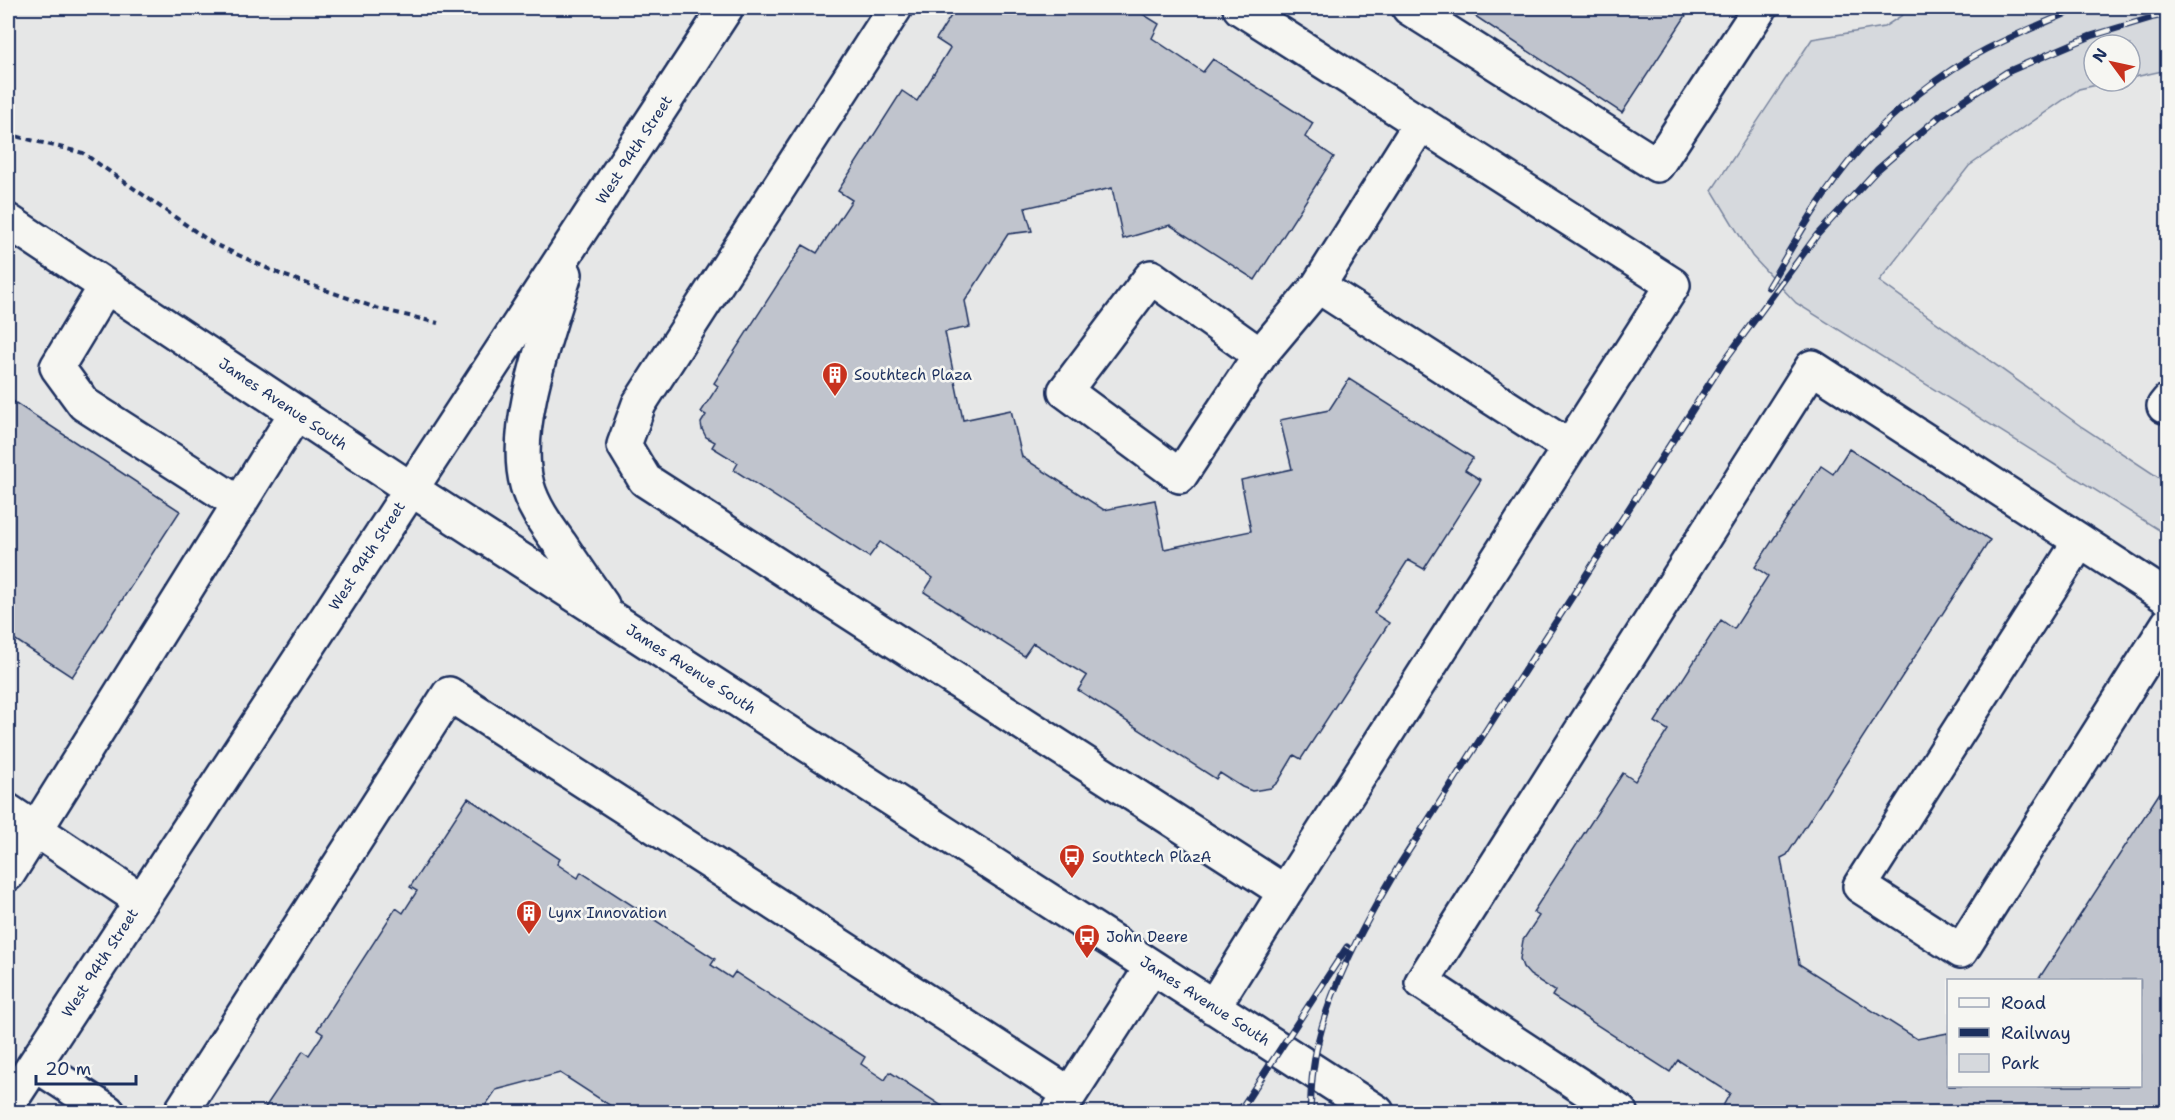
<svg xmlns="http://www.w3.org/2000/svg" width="2175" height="1120" font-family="'Shantell Sans',sans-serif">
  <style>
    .built { fill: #e6e7e7; fill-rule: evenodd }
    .green { fill: #d6d9dd; stroke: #78849e; stroke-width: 1.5 }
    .building { fill: #c0c4cd; stroke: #1b2f5e; stroke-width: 1.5 }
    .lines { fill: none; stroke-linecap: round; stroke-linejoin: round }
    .minor-casing { stroke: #1b2f5e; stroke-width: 38 }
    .path { stroke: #1b2f5e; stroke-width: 4; stroke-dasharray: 6 4.5; stroke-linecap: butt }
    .minor { stroke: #f6f6f2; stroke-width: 33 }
    .rail-casing { stroke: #1b2f5e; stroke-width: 7 }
    .rail { stroke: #f6f6f2; stroke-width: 4.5; stroke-dasharray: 14; stroke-linecap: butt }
    .labels { text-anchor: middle; stroke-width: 5; stroke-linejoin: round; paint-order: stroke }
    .street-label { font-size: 15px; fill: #1b2f5e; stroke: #f6f6f2 }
    .poi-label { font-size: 15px; fill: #1b2f5e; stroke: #f6f6f2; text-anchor: start }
  </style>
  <rect width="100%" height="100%" fill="#f6f6f2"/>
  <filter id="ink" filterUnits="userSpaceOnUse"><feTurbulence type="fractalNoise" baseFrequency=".0167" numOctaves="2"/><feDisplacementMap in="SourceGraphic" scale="12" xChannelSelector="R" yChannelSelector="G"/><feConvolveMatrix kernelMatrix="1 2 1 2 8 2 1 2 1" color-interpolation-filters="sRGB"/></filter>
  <g filter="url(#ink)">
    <path class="built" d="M 8,8 L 2167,8 L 2167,1112 L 8,1112 ZM 2094,45 L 2130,45 L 2130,81 L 2094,81 ZM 1948,980 L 2140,980 L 2140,1086 L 1948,1086 Z"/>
    <path class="green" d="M 1913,8 L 2167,8 L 2167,70 L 2130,78 L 2130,45 L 2094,45 L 2094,81 L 2115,81 L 2079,89 L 1969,166 L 1879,281 L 2082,427 L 2167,483 L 2167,535 L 1796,303 L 1752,256 L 1712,190 L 1812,39 L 1884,27 Z"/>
    <path class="building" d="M 956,8 L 1133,8 L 1159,24 L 1152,38 L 1203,72 L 1213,59 L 1313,123 L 1305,137 L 1334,157 L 1255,280 L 1170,225 L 1123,239 L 1112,188 L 1025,208 L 1032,231 L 1008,234 L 965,301 L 970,327 L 945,332 L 963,420 L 1011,410 L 1022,457 L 1104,510 L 1155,500 L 1164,549 L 1251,531 L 1241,480 L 1292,469 L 1280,420 L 1329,410 L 1349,379 L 1473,458 L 1465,470 L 1481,480 L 1424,569 L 1408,560 L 1374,613 L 1389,623 L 1301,759 L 1294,755 L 1278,782 L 1271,788 L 1252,791 L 1242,787 L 1220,773 L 1216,779 L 1078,690 L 1087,676 L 1033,643 L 1024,656 L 924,592 L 933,578 L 880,542 L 869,557 L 734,470 L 738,463 L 712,447 L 715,442 L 706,437 L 702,429 L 701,423 L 706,415 L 701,412 L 718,386 L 714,383 L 803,245 L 817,253 L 852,200 L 838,191 L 902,91 L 917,101 L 950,48 L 936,39 Z
      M 1463,8 L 1691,8 L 1622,113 Z
      M 8,398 L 180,511 L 72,677 L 8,635 Z
      M 1849,449 L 1990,540 L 1787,855 L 1781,858 L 1799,964 L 1917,1039 L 1948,1033 L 1948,1086 L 2140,1086 L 2140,980 L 2038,980 L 2168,780 L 2168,1094 L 2156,1112 L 1733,1112 L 1723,1106 L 1730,1093 L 1678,1060 L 1670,1072 L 1552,996 L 1555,991 L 1530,975 L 1523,967 L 1520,959 L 1523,940 L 1539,916 L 1533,912 L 1623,773 L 1635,781 L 1668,730 L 1655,722 L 1721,620 L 1734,629 L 1768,576 L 1755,567 L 1821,466 L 1833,474 Z
      M 468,798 L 560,859 L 557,864 L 578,878 L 581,872 L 715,959 L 711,965 L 731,978 L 735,972 L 865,1057 L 861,1064 L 885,1080 L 890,1072 L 951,1112 L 620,1112 L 560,1073 L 496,1090 L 481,1112 L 262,1112 L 303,1051 L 309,1055 L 323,1034 L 317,1030 L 396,908 L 403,913 L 417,891 L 410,887 Z"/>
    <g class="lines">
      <defs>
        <path id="minor" d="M 895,8 L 639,404 L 624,445 L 645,480 L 1285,892 L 1673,285 L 1240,8
          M 1409,8 L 1657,165 L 1760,8
          M 8,221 L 411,489 L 1377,1112
          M 565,274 C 548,331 511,427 527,485 C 533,507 547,526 560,544 C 574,565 588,585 602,605
          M 106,286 L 57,367 L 84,404 L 240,504
          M 1318,286 L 1569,447
          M 1260,355 L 1151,277 L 1065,391 L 1180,476 L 1260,355 L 1318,286 L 1421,123
          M 2164,406 L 2168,401
          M 2080,541 L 1860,886 L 1961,951 L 2168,624
          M 8,811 L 141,900
          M 8,874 L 296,413
          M 1213,1007 L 1285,892
          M 35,1064 L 108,1112
          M 8,1105 L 726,8
          M 1059,1111 L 1152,967
          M 181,1112 L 449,694 L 1070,1094
          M 1620,1112 L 1422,982 L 1812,367 L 2168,598"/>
      </defs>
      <use href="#minor" class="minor-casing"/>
      <path class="path" d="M 8,132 L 19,137 L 83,153 L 212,243 L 280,274 L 376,308 L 438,323"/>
      <use href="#minor" class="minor"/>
      <defs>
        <path id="rail" d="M 1768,287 C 1796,240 1823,191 1859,150 C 1892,112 1942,72 1987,49 C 2017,34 2048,21 2079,8
          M 1239,1112 L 1347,947
          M 1310,1112 C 1311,1099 1311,1085 1313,1071 C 1321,1000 1364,924 1400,864 L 1722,364 L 1817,235 L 1877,170 L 1940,116 L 2007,72 L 2091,36 L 2154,17 L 2168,14"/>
      </defs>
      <use href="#rail" class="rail-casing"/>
      <use href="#rail" class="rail"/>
    </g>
  </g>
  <defs>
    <symbol id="building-pin" viewBox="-11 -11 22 30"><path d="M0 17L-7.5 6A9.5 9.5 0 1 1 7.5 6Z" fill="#c8321e" stroke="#f6f6f2"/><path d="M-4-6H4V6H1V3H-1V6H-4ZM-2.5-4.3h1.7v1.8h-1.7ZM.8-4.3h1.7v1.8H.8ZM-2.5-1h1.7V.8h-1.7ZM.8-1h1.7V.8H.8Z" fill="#fff"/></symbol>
    <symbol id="bus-pin" viewBox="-11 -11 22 30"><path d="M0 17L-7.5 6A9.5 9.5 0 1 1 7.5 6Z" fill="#c8321e" stroke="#f6f6f2"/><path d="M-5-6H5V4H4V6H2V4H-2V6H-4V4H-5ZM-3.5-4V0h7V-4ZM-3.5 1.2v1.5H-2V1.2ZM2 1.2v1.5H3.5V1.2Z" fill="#fff"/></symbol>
  </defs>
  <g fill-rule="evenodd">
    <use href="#building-pin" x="820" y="360" width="30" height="40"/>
    <use href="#bus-pin" x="1057" y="842" width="30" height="40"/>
    <use href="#building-pin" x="514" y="898" width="30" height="40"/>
    <use href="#bus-pin" x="1072" y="922" width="30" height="40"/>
  </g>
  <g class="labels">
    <g class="street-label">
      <text transform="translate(634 150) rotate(-57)" y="5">West 94th Street</text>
      <text transform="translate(283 404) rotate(34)" y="5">James Avenue South</text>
      <text transform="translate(367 556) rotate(-57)" y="5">West 94th Street</text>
      <text transform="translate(691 669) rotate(33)" y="5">James Avenue South</text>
      <text transform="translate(100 963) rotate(-57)" y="5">West 94th Street</text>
      <text transform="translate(1205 1001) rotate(33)" y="5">James Avenue South</text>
    </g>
    <g class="poi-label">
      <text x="854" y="380">Southtech Plaza</text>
      <text x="1092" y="862">Southtech PlazA</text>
      <text x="548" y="918">Lynx Innovation</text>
      <text x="1106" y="942">John Deere</text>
    </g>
  </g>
  <rect width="2175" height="1120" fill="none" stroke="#f6f6f2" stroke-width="30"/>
  <rect x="15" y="15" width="2145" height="1090" fill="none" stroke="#1b2f5e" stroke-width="2" filter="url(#ink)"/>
  <rect x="1947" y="979" width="195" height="108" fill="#f6f6f2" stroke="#9ea6b7" stroke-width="1.5"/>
  <rect x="1959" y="998" width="30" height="9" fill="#f6f6f2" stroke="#9ea6b7" stroke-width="1.5"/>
  <text x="2001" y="1009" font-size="18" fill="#1b2f5e">Road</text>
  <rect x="1959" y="1028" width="30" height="9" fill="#1b2f5e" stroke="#9ea6b7" stroke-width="1.5"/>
  <text x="2001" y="1039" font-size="18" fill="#1b2f5e">Railway</text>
  <rect x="1959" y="1054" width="30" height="18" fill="#d6d9dd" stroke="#9ea6b7" stroke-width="1.5"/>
  <text x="2001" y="1069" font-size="18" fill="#1b2f5e">Park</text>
  <g transform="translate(2112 63) rotate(303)"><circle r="28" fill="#f6f6f2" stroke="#9ea6b7" stroke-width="1.5"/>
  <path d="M0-4.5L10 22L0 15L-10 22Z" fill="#c8321e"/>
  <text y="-9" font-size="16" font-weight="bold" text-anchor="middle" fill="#1b2f5e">N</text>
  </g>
  <path d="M36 1075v9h100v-9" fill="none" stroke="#1b2f5e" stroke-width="3"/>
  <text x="45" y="1075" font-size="18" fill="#1b2f5e" stroke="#f6f6f2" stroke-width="4.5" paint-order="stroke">20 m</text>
</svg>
